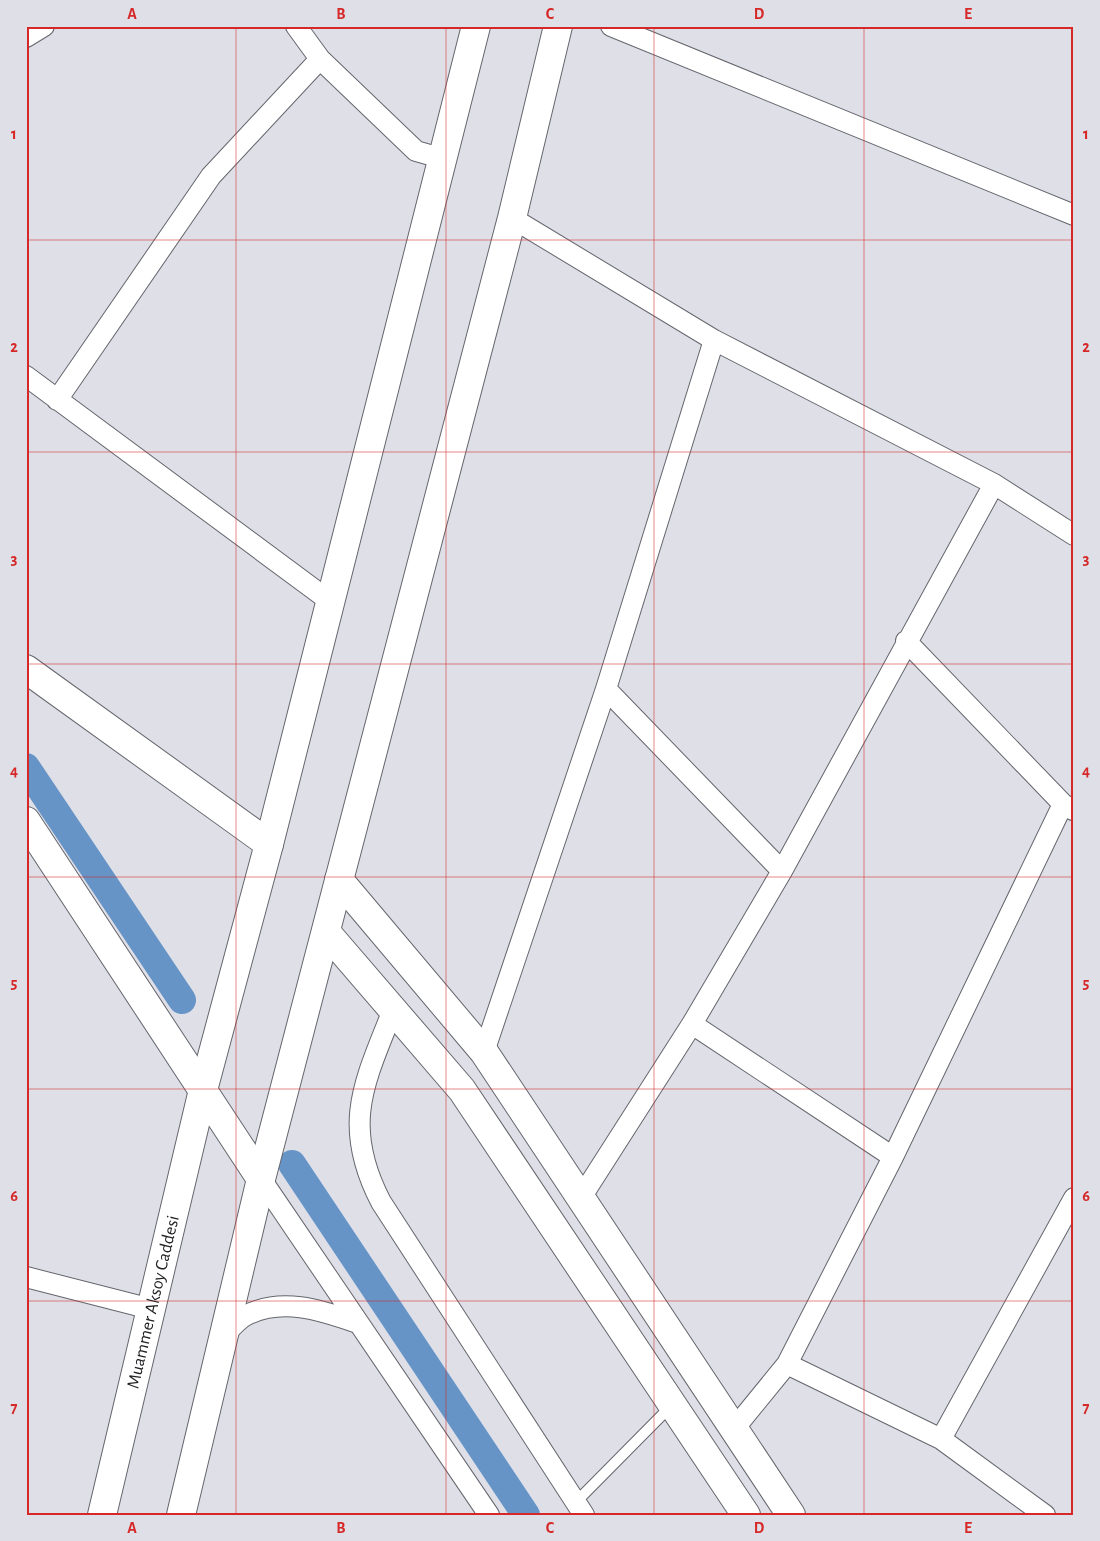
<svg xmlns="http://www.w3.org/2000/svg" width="1100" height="1541" font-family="'Alegreya Sans',sans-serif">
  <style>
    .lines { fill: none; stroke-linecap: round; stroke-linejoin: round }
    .canal { stroke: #6694c7; stroke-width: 28 }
    .lane-casing { stroke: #65666d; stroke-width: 12 }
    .street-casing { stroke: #65666d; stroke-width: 22 }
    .secondary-casing { stroke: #65666d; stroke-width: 30 }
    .lane { stroke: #fff; stroke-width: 10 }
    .street { stroke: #fff; stroke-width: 20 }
    .secondary { stroke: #fff; stroke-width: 28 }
    .grid { fill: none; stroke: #d62828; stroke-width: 1; stroke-opacity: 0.55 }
    .labels { text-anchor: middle; stroke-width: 5; stroke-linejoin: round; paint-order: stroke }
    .street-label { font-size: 18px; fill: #222225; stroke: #dedfe7 }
    .neatline { fill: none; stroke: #d62828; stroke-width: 2 }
    .grid-label { font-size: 16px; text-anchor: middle; font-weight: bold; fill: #d62828 }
  </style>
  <rect width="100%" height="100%" fill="#dedfe7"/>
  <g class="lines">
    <path class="canal" d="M 26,767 L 182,1000
      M 292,1164 L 526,1515"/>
    <defs>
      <path id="lane" d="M 576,1502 L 672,1405"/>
      <path id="street" d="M 296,26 L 320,59 L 416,151 L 444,159
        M 611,26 L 1074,215
        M 26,37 L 44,26
        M 512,218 L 714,340 L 994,484 L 1074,535
        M 26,376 L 331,602
        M 57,400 L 211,176 L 320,59
        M 906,641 L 1063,804 L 1073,810
        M 606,689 L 782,871
        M 393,1010 C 364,1083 341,1125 381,1202 L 584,1515
        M 692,1024 L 893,1157
        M 484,1052 L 606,689 L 714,340
        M 261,1179 L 489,1515
        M 582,1196 L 692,1024 L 782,871 L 994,484
        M 26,1277 L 151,1309
        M 223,1336 C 229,1330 236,1322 243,1317 C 280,1296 321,1310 358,1323
        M 787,1364 L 941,1439 L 1045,1515
        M 734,1429 L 787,1364 L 893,1157 L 1063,804
        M 941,1439 L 1074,1198"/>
      <g id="secondary">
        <path d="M 26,669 L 269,844"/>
        <path d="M 26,821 L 261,1179"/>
        <path d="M 339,880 L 484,1052 L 791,1515"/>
        <path d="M 326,932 L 462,1090 L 746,1515"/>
        <path id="s1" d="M 102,1515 L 203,1090 L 269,844 L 476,26"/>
        <path d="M 181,1515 L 261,1179 L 512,218 L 558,26"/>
      </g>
    </defs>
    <use href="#lane" class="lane-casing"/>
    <use href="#street" class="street-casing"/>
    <use href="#secondary" class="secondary-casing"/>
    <use href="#lane" class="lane"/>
    <use href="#street" class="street"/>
    <use href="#secondary" class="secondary"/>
  </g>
  <path class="grid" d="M 236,26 L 236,1515M 446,26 L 446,1515M 654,26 L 654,1515M 864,26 L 864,1515M 26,240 L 1074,240M 26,452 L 1074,452M 26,664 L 1074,664M 26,877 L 1074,877M 26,1089 L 1074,1089M 26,1301 L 1074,1301"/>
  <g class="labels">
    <g class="street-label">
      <text dy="6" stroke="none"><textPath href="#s1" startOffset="219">Muammer Aksoy Caddesi</textPath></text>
    </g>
  </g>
  <rect width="1100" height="1541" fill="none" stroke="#dedfe7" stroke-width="55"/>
  <rect x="28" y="28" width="1044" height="1486" class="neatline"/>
  <g class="grid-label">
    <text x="132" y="19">A</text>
    <text x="341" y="19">B</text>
    <text x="550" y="19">C</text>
    <text x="759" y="19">D</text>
    <text x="968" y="19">E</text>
    <text x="14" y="139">1</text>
    <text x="1086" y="139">1</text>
    <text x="14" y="352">2</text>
    <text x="1086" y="352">2</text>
    <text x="14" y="564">3</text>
    <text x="1086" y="564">3</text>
    <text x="14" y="776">4</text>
    <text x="1086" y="776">4</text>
    <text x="14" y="988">5</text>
    <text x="1086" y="988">5</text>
    <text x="14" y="1201">6</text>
    <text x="1086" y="1201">6</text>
    <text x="14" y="1413">7</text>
    <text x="1086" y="1413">7</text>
    <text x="132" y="1533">A</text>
    <text x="341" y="1533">B</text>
    <text x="550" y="1533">C</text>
    <text x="759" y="1533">D</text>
    <text x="968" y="1533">E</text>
  </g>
</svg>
